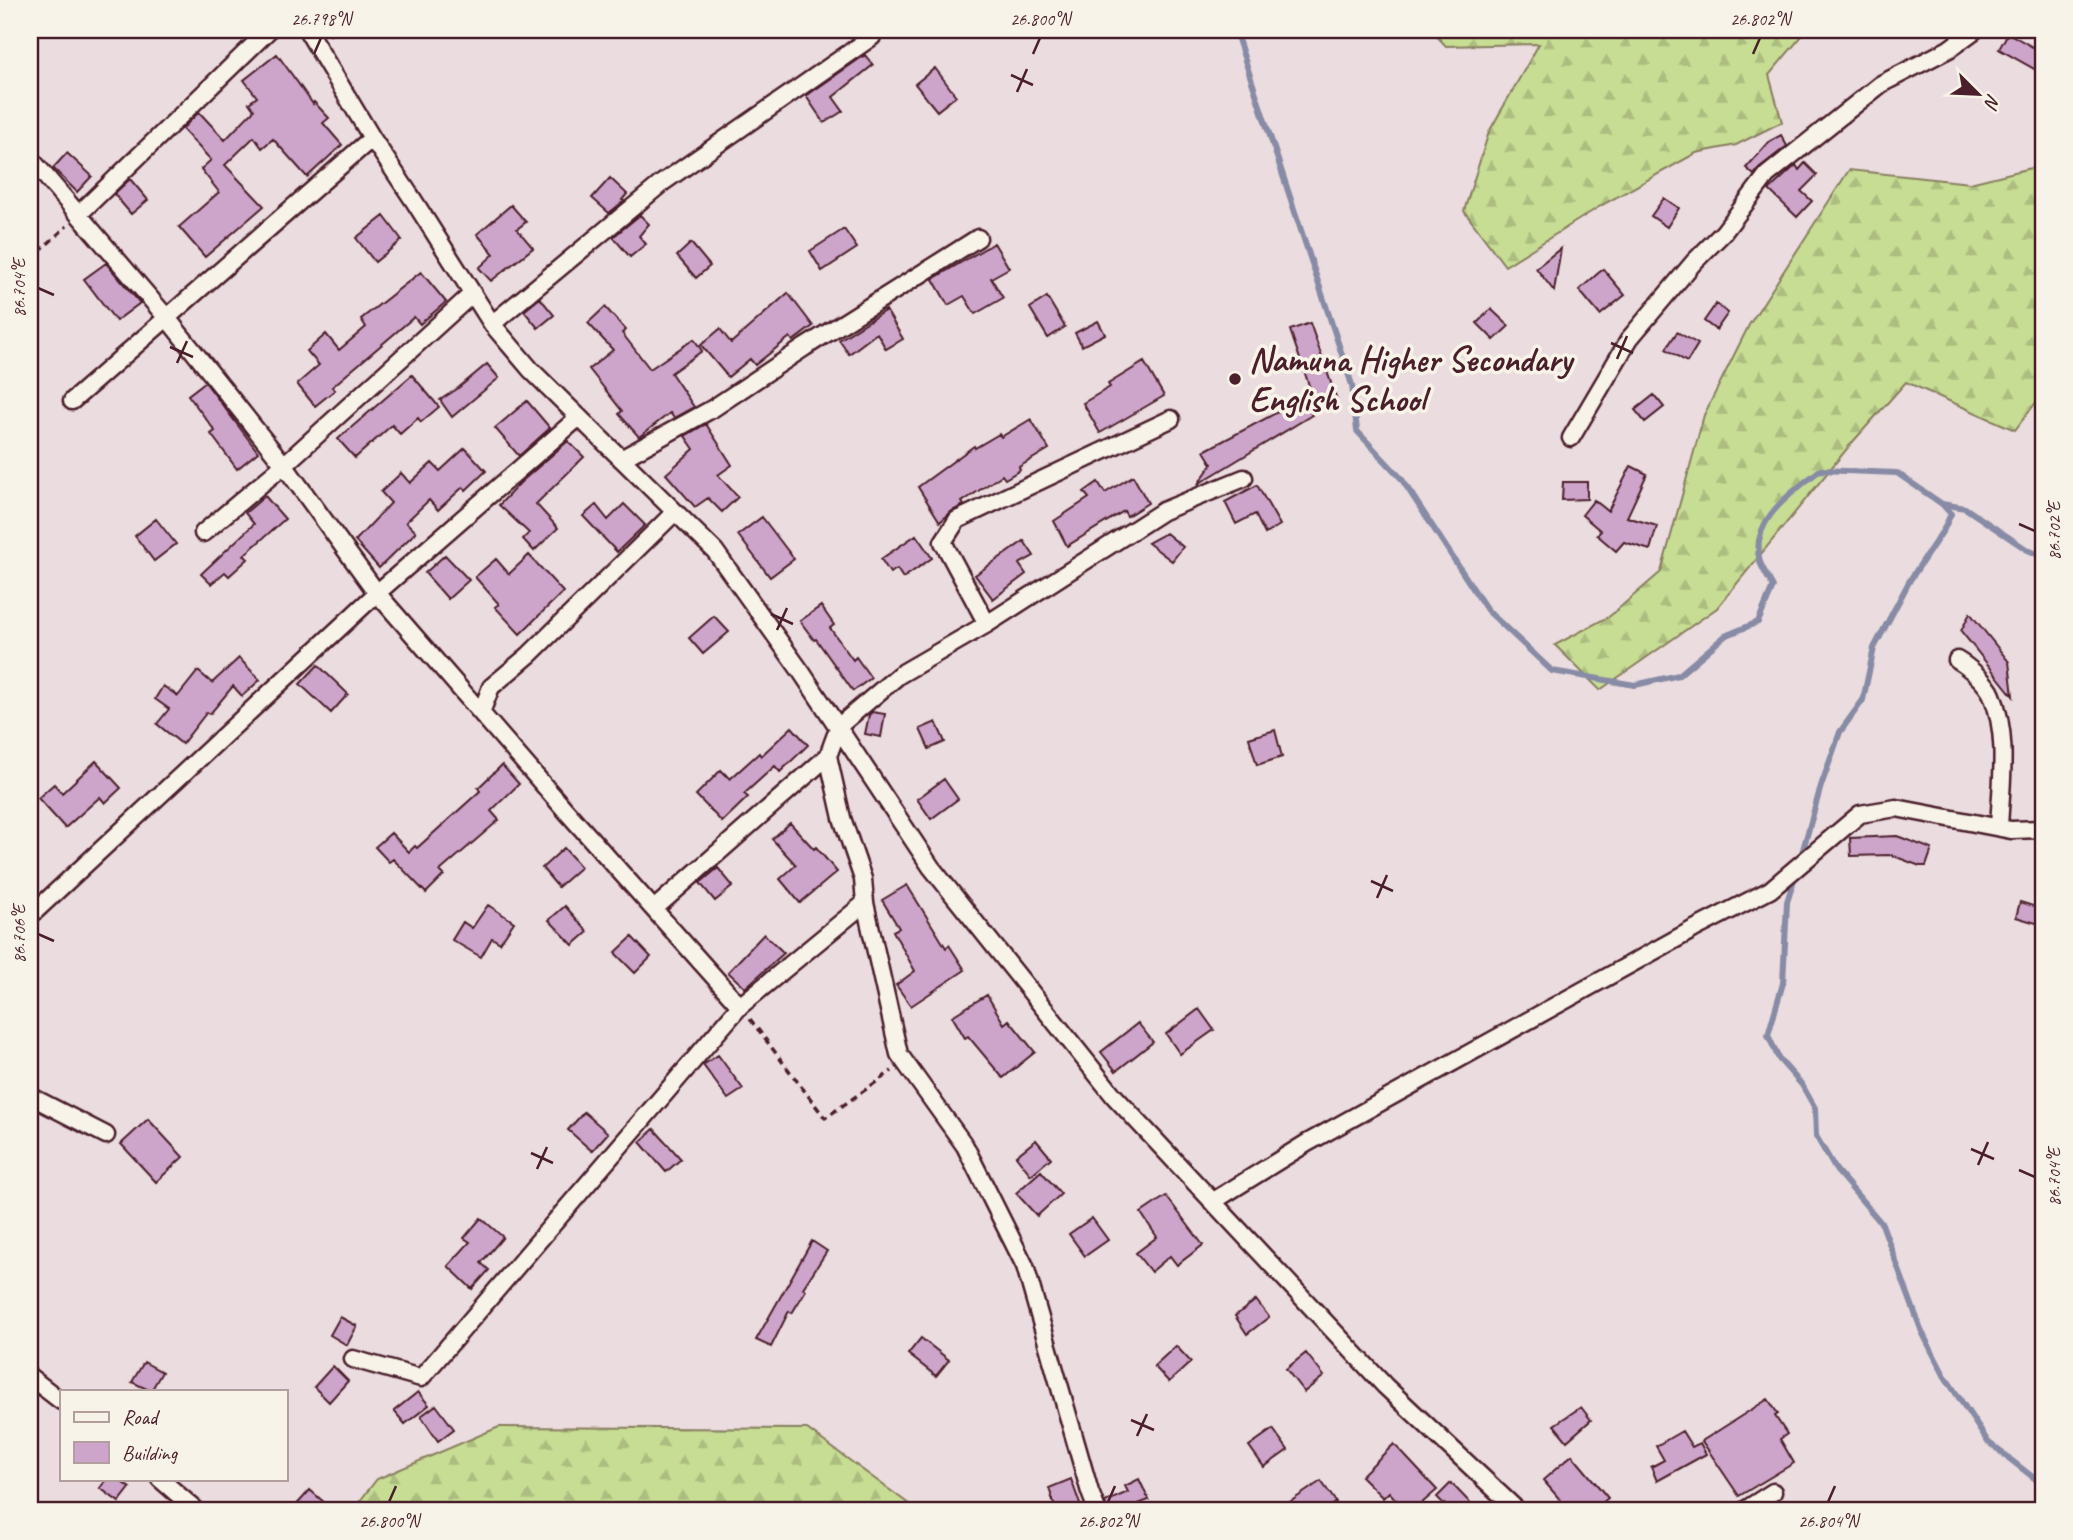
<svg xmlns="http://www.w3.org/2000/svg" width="2073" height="1540" font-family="Caveat,sans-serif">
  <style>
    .forest { fill: url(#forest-firs); stroke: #887e5f; stroke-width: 2 }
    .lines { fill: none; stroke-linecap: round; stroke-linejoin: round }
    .stream { stroke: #878ba5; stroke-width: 6 }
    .building { fill: #cea5ca; stroke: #4a1f2b; stroke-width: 2 }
    .street-casing { stroke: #4a1f2b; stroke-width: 21 }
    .path { stroke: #4a1f2b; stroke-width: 3.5; stroke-dasharray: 7 5; stroke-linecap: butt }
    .street { stroke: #f7f3e8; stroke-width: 16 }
    .ticks { fill: none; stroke: #4a1f2b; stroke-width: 2.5 }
    .poi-dot { fill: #4a1f2b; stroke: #f7f3e8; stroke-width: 2.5 }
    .labels { text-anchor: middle; stroke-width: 7; stroke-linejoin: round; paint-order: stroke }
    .poi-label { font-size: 35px; font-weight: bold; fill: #4a1f2b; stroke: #f7f3e8; text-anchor: start }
    .neatline { fill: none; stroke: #4a1f2b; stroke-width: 2.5 }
    .ticks-label { font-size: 18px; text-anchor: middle; fill: #4a1f2b }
  </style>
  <defs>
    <pattern id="forest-firs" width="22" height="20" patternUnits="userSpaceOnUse" patternTransform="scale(1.75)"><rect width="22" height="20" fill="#c6dd93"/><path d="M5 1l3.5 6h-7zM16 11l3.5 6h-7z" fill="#acbd7f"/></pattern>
  </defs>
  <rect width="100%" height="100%" fill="#ebdcdf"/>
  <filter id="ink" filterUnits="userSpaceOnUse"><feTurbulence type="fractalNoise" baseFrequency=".0143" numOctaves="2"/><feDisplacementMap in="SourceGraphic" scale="14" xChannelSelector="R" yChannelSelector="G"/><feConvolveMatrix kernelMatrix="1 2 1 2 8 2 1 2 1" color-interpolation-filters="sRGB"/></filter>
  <g filter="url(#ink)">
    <path class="forest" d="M 1431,30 L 1807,30 L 1769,75 L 1782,122 L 1736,145 L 1696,153 L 1602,205 L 1505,266 L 1464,211 L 1489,132 L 1539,44 L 1446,46 Z
      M 2043,165 L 2043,393 L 2015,430 L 1906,382 L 1850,445 L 1717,608 L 1600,690 L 1555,645 L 1610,616 L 1661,572 L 1704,415 L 1749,325 L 1849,170 L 1970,183 Z
      M 499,1427 L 807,1429 L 917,1510 L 353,1510 L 377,1479 Z"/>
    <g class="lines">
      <path class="stream" d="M 1235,30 L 1352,385 L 1357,431 L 1401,478 L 1487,610 L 1552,671 L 1635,685 L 1679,675 L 1725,636 L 1758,622 L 1773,587 C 1769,579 1763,570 1760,562 C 1749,520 1792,493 1820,470 L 1897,473 L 1942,504 L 1965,508 L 2026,549 L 2043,557
        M 1800,860 L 1821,786 L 1840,732 L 1863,700 L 1874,648 L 1910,580 L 1944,529 L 1951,514 L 1942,504
        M 1796,873 L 1787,902 L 1783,983 L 1768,1035 L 1779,1059 L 1802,1085 L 1815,1108 L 1816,1136 L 1836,1170 L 1882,1224 L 1922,1332 L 1944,1375 L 1988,1442 L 2043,1485"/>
    </g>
    <path class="building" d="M 2008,33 L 2043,53 L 2043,74 L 1999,49 Z
      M 277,54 L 313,104 L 314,102 L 329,118 L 323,123 L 342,145 L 307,177 L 273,139 L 262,148 L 254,137 L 225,165 L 264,206 L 205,257 L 179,227 L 219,192 L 201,169 L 211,160 L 182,129 L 199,112 L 225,140 L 254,110 L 249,103 L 257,97 L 244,80 Z
      M 865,55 L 873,65 L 833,97 L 843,111 L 824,123 L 806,96 Z
      M 935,68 L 956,96 L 937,111 L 915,84 Z
      M 1781,135 L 1787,146 L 1760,167 L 1754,175 L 1746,168 L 1770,141 Z
      M 67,153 L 92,176 L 77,192 L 53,168 Z
      M 1805,163 L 1817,175 L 1801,191 L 1812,201 L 1797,217 L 1769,190 L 1796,165 L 1799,170 Z
      M 610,178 L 627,194 L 622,200 L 624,201 L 609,213 L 592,198 Z
      M 130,179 L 148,200 L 131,214 L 114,194 Z
      M 1664,198 L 1679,208 L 1667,227 L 1651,216 Z
      M 511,205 L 526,222 L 517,229 L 533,248 L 491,281 L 479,268 L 494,254 L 477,234 Z
      M 640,215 L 649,224 L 639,236 L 646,244 L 630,257 L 613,237 Z
      M 384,216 L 402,240 L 375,262 L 356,238 Z
      M 844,229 L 857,248 L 822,271 L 810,251 Z
      M 691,243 L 710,266 L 696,278 L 677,256 Z
      M 994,243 L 1009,268 L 991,278 L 1003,298 L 975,314 L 964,296 L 948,305 L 933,279 Z
      M 1561,248 L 1554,291 L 1536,268 Z
      M 106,263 L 140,303 L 116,321 L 84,279 Z
      M 1603,269 L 1625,295 L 1600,315 L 1579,290 Z
      M 421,272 L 446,302 L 420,324 L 414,317 L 332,387 L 335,390 L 315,406 L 297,384 L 319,365 L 307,351 L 326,334 L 339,350 L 366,327 L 361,319 Z
      M 788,293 L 813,326 L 793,341 L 790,337 L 755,365 L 750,359 L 728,377 L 701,345 L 720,329 L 731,343 Z
      M 1047,297 L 1065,327 L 1048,338 L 1030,308 Z
      M 540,298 L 554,315 L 538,328 L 524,311 Z
      M 1716,304 L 1728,313 L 1716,330 L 1704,321 Z
      M 605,307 L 626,330 L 622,333 L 650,369 L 694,339 L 702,351 L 671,373 L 694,407 L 674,418 L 670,413 L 639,437 L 619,414 L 622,411 L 589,369 L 613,350 L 588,323 Z
      M 1491,309 L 1509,326 L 1494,340 L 1477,323 Z
      M 886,310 L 903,339 L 886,349 L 877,333 L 849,354 L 839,340 Z
      M 1098,321 L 1105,334 L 1082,346 L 1075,333 Z
      M 1310,323 L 1337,400 L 1309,410 L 1312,415 L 1198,484 L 1212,464 L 1204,451 L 1312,394 L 1290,330 Z
      M 1677,332 L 1698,344 L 1687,362 L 1666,349 Z
      M 1144,362 L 1164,396 L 1100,433 L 1083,403 L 1110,387 L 1108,384 Z
      M 487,364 L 499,378 L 452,417 L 440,400 L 457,389 Z
      M 412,375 L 439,407 L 421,422 L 418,418 L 400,434 L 392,425 L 355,458 L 338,439 Z
      M 205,382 L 258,452 L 237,469 L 211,434 L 215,431 L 188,395 Z
      M 1654,395 L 1664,407 L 1645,422 L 1635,410 Z
      M 527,401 L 550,428 L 519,456 L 495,428 Z
      M 1031,419 L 1049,449 L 1019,467 L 1020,470 L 1005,479 L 1002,475 L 962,502 L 964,505 L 952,511 L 940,522 L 918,487 L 974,446 L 975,448 L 999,434 L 1001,437 Z
      M 706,424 L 732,465 L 718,475 L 738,497 L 722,512 L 708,498 L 695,507 L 666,474 L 694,449 L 685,436 Z
      M 568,441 L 584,457 L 536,504 L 558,528 L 534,551 L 523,539 L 529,533 L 499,505 L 521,482 Z
      M 465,448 L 486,471 L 466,490 L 463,487 L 438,510 L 429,500 L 406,522 L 416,532 L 379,568 L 355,541 L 391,503 L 381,492 L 401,473 L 410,483 L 432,463 L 440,471 Z
      M 1631,466 L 1647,474 L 1627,517 L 1657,526 L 1650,550 L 1624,542 L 1616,551 L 1597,535 L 1601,531 L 1582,515 L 1594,500 L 1608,511 Z
      M 1133,476 L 1148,503 L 1127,516 L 1124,511 L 1067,546 L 1054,521 L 1089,498 L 1084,492 L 1098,482 L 1105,493 Z
      M 1563,482 L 1587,482 L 1587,499 L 1562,500 Z
      M 1257,485 L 1280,525 L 1265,534 L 1255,514 L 1236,524 L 1225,502 Z
      M 265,496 L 285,519 L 244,555 L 248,559 L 229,576 L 225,572 L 211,584 L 201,574 L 254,524 L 245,513 Z
      M 624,504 L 645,525 L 617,552 L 583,516 L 596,505 L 608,520 Z
      M 762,517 L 794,559 L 770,577 L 738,535 Z
      M 156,519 L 176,544 L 154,561 L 135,536 Z
      M 1166,533 L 1183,547 L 1172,561 L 1148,543 Z
      M 916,535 L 932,558 L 903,578 L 897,569 L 890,573 L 881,559 Z
      M 1024,541 L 1034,556 L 1019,564 L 1026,574 L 993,599 L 975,575 Z
      M 445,555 L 469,580 L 448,599 L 425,573 Z
      M 529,555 L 563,592 L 520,634 L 495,607 L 499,604 L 475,577 L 496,559 L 509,574 Z
      M 821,606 L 834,625 L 830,628 L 853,660 L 856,657 L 871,678 L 853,691 L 816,639 L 814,640 L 800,621 Z
      M 1970,613 L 2009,662 L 2013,696 L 1961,631 Z
      M 714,616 L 729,632 L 703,654 L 689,638 Z
      M 239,658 L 260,680 L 242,696 L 233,686 L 210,714 L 207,712 L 182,744 L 157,724 L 169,709 L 155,699 L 163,686 L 178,696 L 198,671 L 212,683 Z
      M 318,665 L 348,694 L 331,713 L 300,684 Z
      M 872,712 L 885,714 L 881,737 L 865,734 L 869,715 Z
      M 936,722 L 945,742 L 929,749 L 920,729 Z
      M 792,727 L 808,745 L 780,772 L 775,766 L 744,794 L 748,797 L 722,822 L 696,795 L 721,770 L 730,779 L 759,753 L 761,756 Z
      M 1275,730 L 1282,757 L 1257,765 L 1249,738 Z
      M 96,761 L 121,788 L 105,803 L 100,797 L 65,828 L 38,798 L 54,784 L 62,793 Z
      M 502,765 L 519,784 L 491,811 L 499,820 L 440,871 L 444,875 L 426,893 L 393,859 L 389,862 L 375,847 L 391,833 L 409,852 L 415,846 L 417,848 L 480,791 L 478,788 Z
      M 944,779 L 958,799 L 931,819 L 917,799 Z
      M 790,823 L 814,849 L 816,847 L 837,872 L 800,903 L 780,879 L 796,865 L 772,839 Z
      M 1897,836 L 1932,849 L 1926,866 L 1920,866 L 1891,855 L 1851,856 L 1850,838 Z
      M 564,848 L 581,867 L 558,887 L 542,868 Z
      M 718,868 L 733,886 L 715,901 L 700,883 Z
      M 907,885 L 946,948 L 949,945 L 965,970 L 911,1006 L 896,985 L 915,971 L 893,931 L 899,928 L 882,900 Z
      M 2020,902 L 2043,909 L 2043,925 L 2016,917 Z
      M 488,905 L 514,922 L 500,943 L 492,938 L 481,957 L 452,940 L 463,922 L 472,928 Z
      M 565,906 L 588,932 L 573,945 L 549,920 Z
      M 764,934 L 784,953 L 745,988 L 728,972 Z
      M 632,937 L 651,957 L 635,973 L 615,953 Z
      M 987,995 L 1004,1024 L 1009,1020 L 1035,1052 L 1003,1078 L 968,1036 L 965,1038 L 952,1016 Z
      M 1199,1009 L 1214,1030 L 1180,1054 L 1166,1034 Z
      M 1138,1023 L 1153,1042 L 1116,1071 L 1101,1052 Z
      M 718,1055 L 743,1089 L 728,1099 L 703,1065 Z
      M 584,1112 L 608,1133 L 592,1151 L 568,1130 Z
      M 148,1119 L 183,1157 L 156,1182 L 121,1144 Z
      M 654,1129 L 681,1159 L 666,1172 L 640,1142 Z
      M 1036,1140 L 1051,1158 L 1031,1175 L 1016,1156 Z
      M 1041,1171 L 1061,1194 L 1037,1216 L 1016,1193 Z
      M 1166,1196 L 1203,1245 L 1177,1265 L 1170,1256 L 1151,1272 L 1136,1253 L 1157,1237 L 1141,1213 Z
      M 481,1218 L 503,1237 L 481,1263 L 489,1270 L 472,1289 L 448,1266 L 470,1242 L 464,1238 Z
      M 1092,1218 L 1108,1240 L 1085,1256 L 1069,1234 Z
      M 812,1241 L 827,1251 L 803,1288 L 806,1290 L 792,1313 L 789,1311 L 771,1347 L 756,1340 Z
      M 1256,1300 L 1269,1317 L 1247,1334 L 1235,1316 Z
      M 340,1317 L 357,1326 L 347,1345 L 330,1335 Z
      M 921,1338 L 949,1360 L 936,1376 L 908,1354 Z
      M 1176,1346 L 1191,1362 L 1169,1382 L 1154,1366 Z
      M 1306,1353 L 1324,1376 L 1304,1392 L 1286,1369 Z
      M 144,1362 L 162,1372 L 151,1391 L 132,1382 Z
      M 333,1366 L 348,1381 L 329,1402 L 314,1387 Z
      M 418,1392 L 429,1405 L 405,1424 L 394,1411 Z
      M 1768,1399 L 1778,1414 L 1775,1416 L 1787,1434 L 1780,1439 L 1794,1463 L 1739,1496 L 1702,1441 Z
      M 436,1405 L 454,1429 L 438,1441 L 421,1416 Z
      M 1581,1407 L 1591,1420 L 1567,1441 L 1554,1425 Z
      M 1273,1429 L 1288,1450 L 1264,1467 L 1249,1446 Z
      M 1682,1431 L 1692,1447 L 1700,1443 L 1706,1454 L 1657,1481 L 1651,1467 L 1664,1460 L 1656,1446 Z
      M 1394,1444 L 1437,1490 L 1414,1510 L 1405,1510 L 1389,1492 L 1383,1498 L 1361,1476 Z
      M 1572,1455 L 1608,1498 L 1594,1510 L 1569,1510 L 1543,1480 Z
      M 107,1479 L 117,1479 L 130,1488 L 119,1502 L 100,1488 Z
      M 1071,1479 L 1082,1510 L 1056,1510 L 1049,1488 Z
      M 1139,1479 L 1149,1500 L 1138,1504 L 1141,1510 L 1107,1510 L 1105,1502 L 1128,1492 L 1125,1486 Z
      M 1321,1481 L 1336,1502 L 1325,1510 L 1278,1510 Z
      M 1451,1483 L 1477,1510 L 1450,1510 L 1437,1497 Z
      M 310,1490 L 333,1510 L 292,1510 Z"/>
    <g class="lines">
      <defs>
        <path id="street" d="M 307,30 L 372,138 L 414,201 L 492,324 L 531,370 L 715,551 L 802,673 L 931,867 L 1114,1096 L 1385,1386 L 1517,1510
          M 30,158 L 167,318 L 284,465 L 377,593 L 567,812 L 740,1006
          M 80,213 L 269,30
          M 492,324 L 662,183 L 872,37
          M 72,401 L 372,138
          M 1571,438 L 1630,338 L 1694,262 L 1723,233 L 1767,175 L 1881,84 L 1949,49 L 1975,30
          M 621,459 L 712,409 L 805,347 L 978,238
          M 203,533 L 284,465 L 471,295
          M 987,624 L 943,542 L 957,520 L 1171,419
          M 1957,660 C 1969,667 1987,683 1992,695 C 2009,736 2001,784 1999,827
          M 481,713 L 491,687 L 529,655 L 675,512
          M 654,909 L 828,756
          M 30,916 L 377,593 L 579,417
          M 30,1096 L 106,1135
          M 1212,1202 L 1307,1143 L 1694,929 L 1770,890 L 1860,814 L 1896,808 L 2011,830 L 2043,829
          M 353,1359 L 421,1378 L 740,1006 L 865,903
          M 30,1377 L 61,1401
          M 160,1479 L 196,1510
          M 1097,1510 L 1090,1492 L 1025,1266 L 965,1146 L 899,1054 L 865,903 L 863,879 L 842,818 L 828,756 L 839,726 L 899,675 L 987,624 L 1163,511 L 1244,478
          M 1745,1510 L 1773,1492"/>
      </defs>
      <use href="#street" class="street-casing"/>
      <path class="path" d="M 329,35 L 336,30
        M 30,260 L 67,226
        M 750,1019 L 825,1118 L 892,1071"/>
      <use href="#street" class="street"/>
    </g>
  </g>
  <path class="ticks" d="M 314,54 L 321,38M 1033,54 L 1040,38M 1753,54 L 1760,38M 1011,75 L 1033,85M 1017,92 L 1027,69M 38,288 L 54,295M 1611,343 L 1633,353M 170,347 L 193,357M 1617,359 L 1627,336M 177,363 L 187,341M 2019,524 L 2035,531M 771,614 L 793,624M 777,630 L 787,608M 1371,881 L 1393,891M 1377,898 L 1387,875M 38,934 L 54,941M 1971,1149 L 1994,1159M 531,1153 L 553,1163M 1978,1165 L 1988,1142M 537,1169 L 547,1147M 2019,1170 L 2035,1177M 1131,1420 L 1154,1430M 1137,1436 L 1147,1414M 389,1502 L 396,1486M 1108,1502 L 1115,1486M 1828,1502 L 1835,1486"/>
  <circle class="poi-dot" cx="1235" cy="379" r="7"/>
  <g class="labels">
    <g class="poi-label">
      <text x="1249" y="371">Namuna Higher Secondary<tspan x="1249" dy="40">English School</tspan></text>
    </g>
  </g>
  <rect width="2073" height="1540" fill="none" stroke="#f7f3e8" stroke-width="77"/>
  <rect x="60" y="1390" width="228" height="91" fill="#f7f3e8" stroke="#b29e9c" stroke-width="2"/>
  <rect x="74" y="1412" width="35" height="10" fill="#f7f3e8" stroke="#b29e9c" stroke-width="2"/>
  <text x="122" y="1424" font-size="21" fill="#4a1f2b">Road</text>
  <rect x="74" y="1442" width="35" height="21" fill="#cea5ca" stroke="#b29e9c" stroke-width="2"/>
  <text x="122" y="1460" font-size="21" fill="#4a1f2b">Building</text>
  <g transform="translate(1978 94) rotate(114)" stroke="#f7f3e8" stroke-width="5" paint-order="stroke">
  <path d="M0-5L12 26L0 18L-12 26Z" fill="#4a1f2b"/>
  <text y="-10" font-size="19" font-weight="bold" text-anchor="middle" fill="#4a1f2b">N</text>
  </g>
  <rect x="38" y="38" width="1997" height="1464" class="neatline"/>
  <g class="ticks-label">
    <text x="321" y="25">26.798°N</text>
    <text x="1040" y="25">26.800°N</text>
    <text x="1760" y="25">26.802°N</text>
    <text transform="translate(19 288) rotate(-90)" y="6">86.704°E</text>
    <text transform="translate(2054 531) rotate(-90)" y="6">86.702°E</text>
    <text transform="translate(19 934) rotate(-90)" y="6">86.706°E</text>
    <text transform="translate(2054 1177) rotate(-90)" y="6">86.704°E</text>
    <text x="389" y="1527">26.800°N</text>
    <text x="1108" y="1527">26.802°N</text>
    <text x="1828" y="1527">26.804°N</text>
  </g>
</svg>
